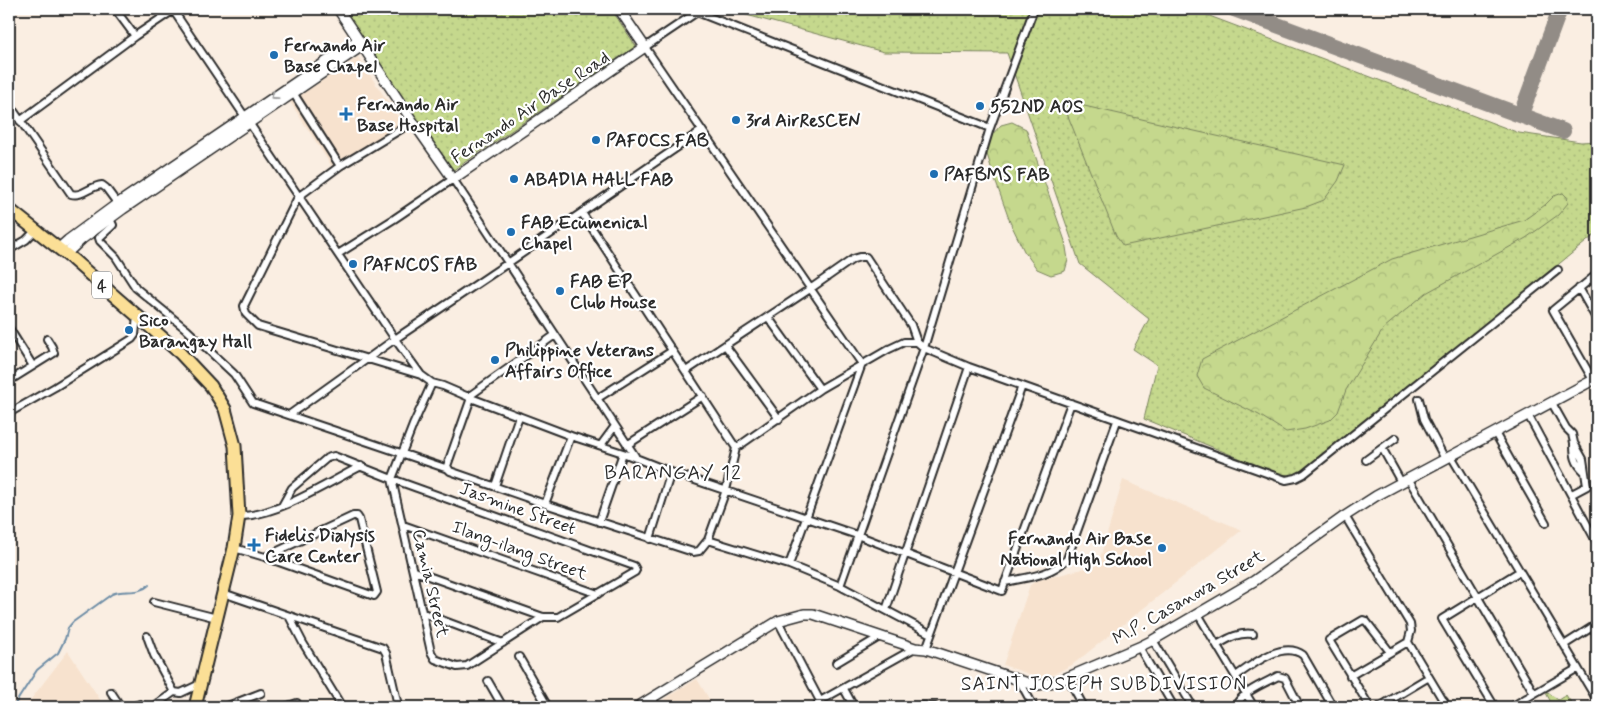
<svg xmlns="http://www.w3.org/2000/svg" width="1606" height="716" font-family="Mynerve,sans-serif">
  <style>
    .built { fill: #f7e2ce }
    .grass { fill: url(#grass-dots); stroke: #78825c }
    .forest { fill: url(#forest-crowns); stroke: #78825c }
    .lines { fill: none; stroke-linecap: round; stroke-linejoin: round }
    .stream { stroke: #6e8da6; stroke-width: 2 }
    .taxiway { stroke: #928c86; stroke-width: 16 }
    .minor-casing { stroke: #2b2b2b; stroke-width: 10 }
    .tertiary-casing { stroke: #2b2b2b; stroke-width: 12 }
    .trunk-casing { stroke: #2b2b2b; stroke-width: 15 }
    .minor { stroke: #fff; stroke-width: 6 }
    .tertiary { stroke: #fff; stroke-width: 9 }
    .trunk { stroke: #fbdf96; stroke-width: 11 }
    .oneway { stroke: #a0a0a0 }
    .poi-dot { fill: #1f6fb2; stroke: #fff; stroke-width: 2 }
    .labels { text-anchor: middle; stroke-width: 4.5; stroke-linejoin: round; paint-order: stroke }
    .shield { fill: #fff; stroke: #6b6b6b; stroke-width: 1 }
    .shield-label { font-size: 16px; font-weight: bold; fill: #2b2b2b }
    .poi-label { font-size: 18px; font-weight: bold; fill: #2b2b2b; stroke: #fff; text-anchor: start }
    .street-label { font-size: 18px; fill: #2b2b2b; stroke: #fff }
    .neighbourhood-label { font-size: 19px; letter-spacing: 1px; fill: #2b2b2b; stroke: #fff }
    .quarter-label { font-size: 20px; letter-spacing: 1px; fill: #2b2b2b; stroke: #fff }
  </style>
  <defs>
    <pattern id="grass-dots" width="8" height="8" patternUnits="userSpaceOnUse" patternTransform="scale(1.25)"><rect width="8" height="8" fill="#c5d88d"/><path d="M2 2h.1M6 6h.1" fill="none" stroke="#a9ba7a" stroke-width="1.8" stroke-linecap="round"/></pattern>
    <pattern id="forest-crowns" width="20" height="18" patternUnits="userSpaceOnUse" patternTransform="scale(1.25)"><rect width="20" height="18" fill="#c5d88d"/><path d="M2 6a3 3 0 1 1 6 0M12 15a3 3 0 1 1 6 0" fill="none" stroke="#a9ba7a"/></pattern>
  </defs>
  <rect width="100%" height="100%" fill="#faeee2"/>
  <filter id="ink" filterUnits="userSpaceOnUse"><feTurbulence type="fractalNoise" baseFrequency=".02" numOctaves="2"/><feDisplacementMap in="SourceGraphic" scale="10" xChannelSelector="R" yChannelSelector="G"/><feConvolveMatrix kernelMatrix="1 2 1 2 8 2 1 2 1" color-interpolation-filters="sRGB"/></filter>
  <g filter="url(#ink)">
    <path class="built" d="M 358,57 L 403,125 L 334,170 L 290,102 Z
      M 1123,480 L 1242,530 L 1072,665 L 1044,679 L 1003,665 L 1030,585 L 1036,581 L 1098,565 Z
      M 68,651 L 105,707 L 25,707 Z
      M 697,679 L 714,707 L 669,707 L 664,699 Z"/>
    <path class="grass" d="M 343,9 L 611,9 L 636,46 L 452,171 Z
      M 724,9 L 1191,9 L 1519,133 L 1581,142 L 1597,141 L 1597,233 L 1304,471 L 1293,475 L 1278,474 L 1144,419 L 1157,365 L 1133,349 L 1149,319 L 1080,264 L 1007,53 L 884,52 Z
      M 1548,692 L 1558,700 L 1566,695 L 1574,707 L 1551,707 L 1553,706 L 1546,693 Z"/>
    <path class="forest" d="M 1062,101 L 1345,165 L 1338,181 L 1324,200 L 1306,207 L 1123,246 L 1116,236 Z
      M 1012,122 L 1026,129 L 1065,241 L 1068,260 L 1065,271 L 1051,275 L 1037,269 L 1024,251 L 1010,222 L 994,177 L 987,154 L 989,138 L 1001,125 Z
      M 1563,193 L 1567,197 L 1568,203 L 1558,215 L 1526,238 L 1426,293 L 1384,328 L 1346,390 L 1338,412 L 1330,420 L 1305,429 L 1286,432 L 1259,415 L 1204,388 L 1197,376 L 1202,359 L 1392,259 L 1524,220 L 1545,205 L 1554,196 Z"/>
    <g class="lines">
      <path class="stream" d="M 13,707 L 37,670 L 58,653 L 65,639 L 68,628 L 73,622 L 112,594 C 124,589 139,595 149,585"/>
      <path class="taxiway" d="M 1234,9 L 1563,131
        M 1521,114 L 1560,9"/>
      <defs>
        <path id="minor" d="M 115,9 L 135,36
          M 694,9 L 697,12 L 990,128
          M 173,10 L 395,339 L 421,375 L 432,383 L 443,386 L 471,398 L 571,436 L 623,453 L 671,472 L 857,535 L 1002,591 L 1071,403
          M 697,12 L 645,47 L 862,364 L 789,565
          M 292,91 L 340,166
          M 9,104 L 71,194 C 83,197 90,186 102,185 L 106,188 L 120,207
          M 20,121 L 135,36 L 175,9
          M 413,122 L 340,166 L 298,197 L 244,306 L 246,314 L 258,326 L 421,375
          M 109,217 L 113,225 L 99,238 L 100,241 L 116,257 L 136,288 L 186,329 L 234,374 L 253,403 L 448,469
          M 9,250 L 26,240 L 36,230
          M 338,254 L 394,219 L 453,179 L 635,456
          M 1579,288 L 1597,320
          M 768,317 L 820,389
          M 9,328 L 33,366
          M 725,345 L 779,419
          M 686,371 L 810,289 L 853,259 L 860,257 L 866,257 L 911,325 L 917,342
          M 1593,380 L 1553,310 L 1597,274
          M 9,381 L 54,353 L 52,347 L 47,339
          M 468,397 L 555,335
          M 471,398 L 447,466 L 450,471 L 545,504 L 693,552 L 699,551 L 708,540 L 726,490 L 736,448 L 582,213
          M 598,398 L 672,351
          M 1419,399 L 1424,419 L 1445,459
          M 1552,403 L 1566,428 L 1572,434 L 1574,443 L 1583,459 L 1587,486 L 1572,494
          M 9,413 L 55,387 L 132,339 L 135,335 L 137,316
          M 289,415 L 395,339 L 508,263 L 701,131
          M 1528,415 L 1597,543
          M 1495,433 L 1546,523
          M 1574,444 C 1574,455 1575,463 1584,471
          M 601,445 L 615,426
          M 627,445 L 703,396
          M 736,448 L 820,389 L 889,349 L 904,342 L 917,342 L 924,348 L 969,367 L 1286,480 L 1296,478 L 1304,474 L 1558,270
          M 1382,448 L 1401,482
          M 1451,456 L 1597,700
          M 1366,460 L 1396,438
          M 1408,478 L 1534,693
          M 392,479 L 431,652 L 435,659 L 457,667 L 467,666 L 543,617
          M 392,479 L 413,425 L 432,383
          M 495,486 L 519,416
          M 545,504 L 571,436
          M 282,506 L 292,488 L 327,458 L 334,456 L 392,479 L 634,566 L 636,570 L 635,572 L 558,617 L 543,617 L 414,571
          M 239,516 C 275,517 328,483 361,466
          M 1345,516 L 1410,624 L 1411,631 L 1408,642 L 1447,707
          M 599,522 L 623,453
          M 403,525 L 598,594
          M 650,539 L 671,472
          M 708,540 L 789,565 L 840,586 L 931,634
          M 234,548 L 265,557 L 374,596 L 377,592 L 359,519 L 357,516 L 353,516 L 265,557
          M 1005,582 C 1028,577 1050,576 1067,559 L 1117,421
          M 840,586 L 924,348 L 990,128 L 1034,9
          M 223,593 L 383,648 L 386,653 L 397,701 L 394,707
          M 154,602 L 217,618
          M 886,610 L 969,367
          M 423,613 L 503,643
          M 1198,614 L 1254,707
          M 289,616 L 303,643 L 342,707
          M 778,621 L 820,701
          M 147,636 L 154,655 L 174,692 L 181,693 L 200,684
          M 1153,640 L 1193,707
          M 1217,645 C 1229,638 1239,632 1253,634
          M 1564,645 L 1597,624
          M 1139,647 L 1174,707
          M 926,649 L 1022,386
          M 519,657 L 548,707
          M 836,663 L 881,636
          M 1236,676 C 1253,664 1283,640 1303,655 L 1333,707
          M 1350,676 L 1408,642
          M 1068,678 L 1084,707
          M 1019,680 L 1034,707
          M 488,681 L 503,707
          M 844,689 L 854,707
          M 111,692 L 121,707
          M 652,698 L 657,707
          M 131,707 L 140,704 L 144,707
          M 153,707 L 174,692
          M 225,707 L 261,693
          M 285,707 L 297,703
          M 815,707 L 820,701 L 915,648
          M 920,707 L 923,706 L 935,707
          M 1235,707 C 1241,692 1265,683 1278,676 L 1285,678 L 1299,705
          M 1370,707 L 1329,640 L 1363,620 L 1366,621 L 1390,652
          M 1379,707 L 1429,677
          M 1433,707 L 1444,701
          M 1495,707 L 1442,619 L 1520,571
          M 1511,707 L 1578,668"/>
        <path id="tertiary" d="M 338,9 L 413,122 L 453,179 L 645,47 L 619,9
          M 59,248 L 68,240 L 117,204 L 358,40
          M 66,254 L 82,239 L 123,209 L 362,46
          M 637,707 L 778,621 L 804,614 L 813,614 L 915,648 L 926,649 L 1028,683 L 1038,685 L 1059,681 L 1139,647 L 1153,640 L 1254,581 L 1345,516 L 1376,496 L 1597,378"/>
        <path id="trunk" d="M 9,209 L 72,259 L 180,353 L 211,386 L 225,409 L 235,446 L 239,516 L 234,548 L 195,707"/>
      </defs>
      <use href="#minor" class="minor-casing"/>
      <use href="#tertiary" class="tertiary-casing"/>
      <use href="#trunk" class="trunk-casing"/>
      <use href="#minor" class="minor"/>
      <use href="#tertiary" class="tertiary"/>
      <use href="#trunk" class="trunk"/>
    </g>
    <defs><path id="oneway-chevron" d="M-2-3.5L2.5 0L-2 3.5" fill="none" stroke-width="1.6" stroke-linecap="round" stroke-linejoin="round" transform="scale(1.25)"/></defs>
    <use class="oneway" href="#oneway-chevron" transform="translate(274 96) rotate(145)"/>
  </g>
  <g class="poi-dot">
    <circle cx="274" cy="55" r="5"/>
    <circle cx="980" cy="106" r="5"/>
    <path d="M343.5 106.5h5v5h5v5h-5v5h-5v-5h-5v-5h5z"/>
    <circle cx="736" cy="120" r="5"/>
    <circle cx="596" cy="140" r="5"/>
    <circle cx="934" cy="174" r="5"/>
    <circle cx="514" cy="179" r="5"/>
    <circle cx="511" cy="232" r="5"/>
    <circle cx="353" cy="264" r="5"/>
    <circle cx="560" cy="291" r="5"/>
    <circle cx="129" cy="330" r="5"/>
    <circle cx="495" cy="360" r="5"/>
    <path d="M251.5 537.5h5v5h5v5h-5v5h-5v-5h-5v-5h5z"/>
    <circle cx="1162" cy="548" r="5"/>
  </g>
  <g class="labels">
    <rect class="shield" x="92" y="271.5" width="20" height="27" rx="4"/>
    <g class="shield-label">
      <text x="102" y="291">4</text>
    </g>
    <g class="poi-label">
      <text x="284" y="51">Fernando Air<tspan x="284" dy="21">Base Chapel</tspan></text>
      <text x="357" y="110">Fernando Air<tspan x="357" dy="21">Base Hospital</tspan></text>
      <text x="990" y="112">552ND AOS</text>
      <text x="746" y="126">3rd AirResCEN</text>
      <text x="606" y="146">PAFOCS FAB</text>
      <text x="944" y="180">PAFBMS FAB</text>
      <text x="524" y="185">ABADIA HALL FAB</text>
      <text x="521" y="228">FAB Ecumenical<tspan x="521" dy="21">Chapel</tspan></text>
      <text x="363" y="270">PAFNCOS FAB</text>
      <text x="570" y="287">FAB EP<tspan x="570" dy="21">Club House</tspan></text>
      <text x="139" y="326">Sico<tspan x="139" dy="21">Barangay Hall</tspan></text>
      <text x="505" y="356">Philippine Veterans<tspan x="505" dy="21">Affairs Office</tspan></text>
      <text x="265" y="541">Fidelis Dialysis<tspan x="265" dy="21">Care Center</tspan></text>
      <text x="1152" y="544" text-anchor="end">Fernando Air Base<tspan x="1152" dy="21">National High School</tspan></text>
    </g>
    <g class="street-label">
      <text transform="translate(530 107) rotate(-34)" y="6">Fernando Air Base Road</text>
      <text transform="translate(518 508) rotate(20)" y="6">Jasmine Street</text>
      <text transform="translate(520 550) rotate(20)" y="6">Ilang-ilang Street</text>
      <text transform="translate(431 583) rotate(77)" y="6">Camia Street</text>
      <text transform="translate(1188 597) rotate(-30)" y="6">M.P. Casanova Street</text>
    </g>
    <g class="neighbourhood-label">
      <text x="1104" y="690">SAINT JOSEPH SUBDIVISION</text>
    </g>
    <g class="quarter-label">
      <text x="673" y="479">BARANGAY 12</text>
    </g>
  </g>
  <rect width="1606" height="716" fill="none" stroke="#fff" stroke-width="30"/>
  <rect x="15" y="15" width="1576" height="686" fill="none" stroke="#2b2b2b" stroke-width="2" filter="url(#ink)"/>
</svg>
